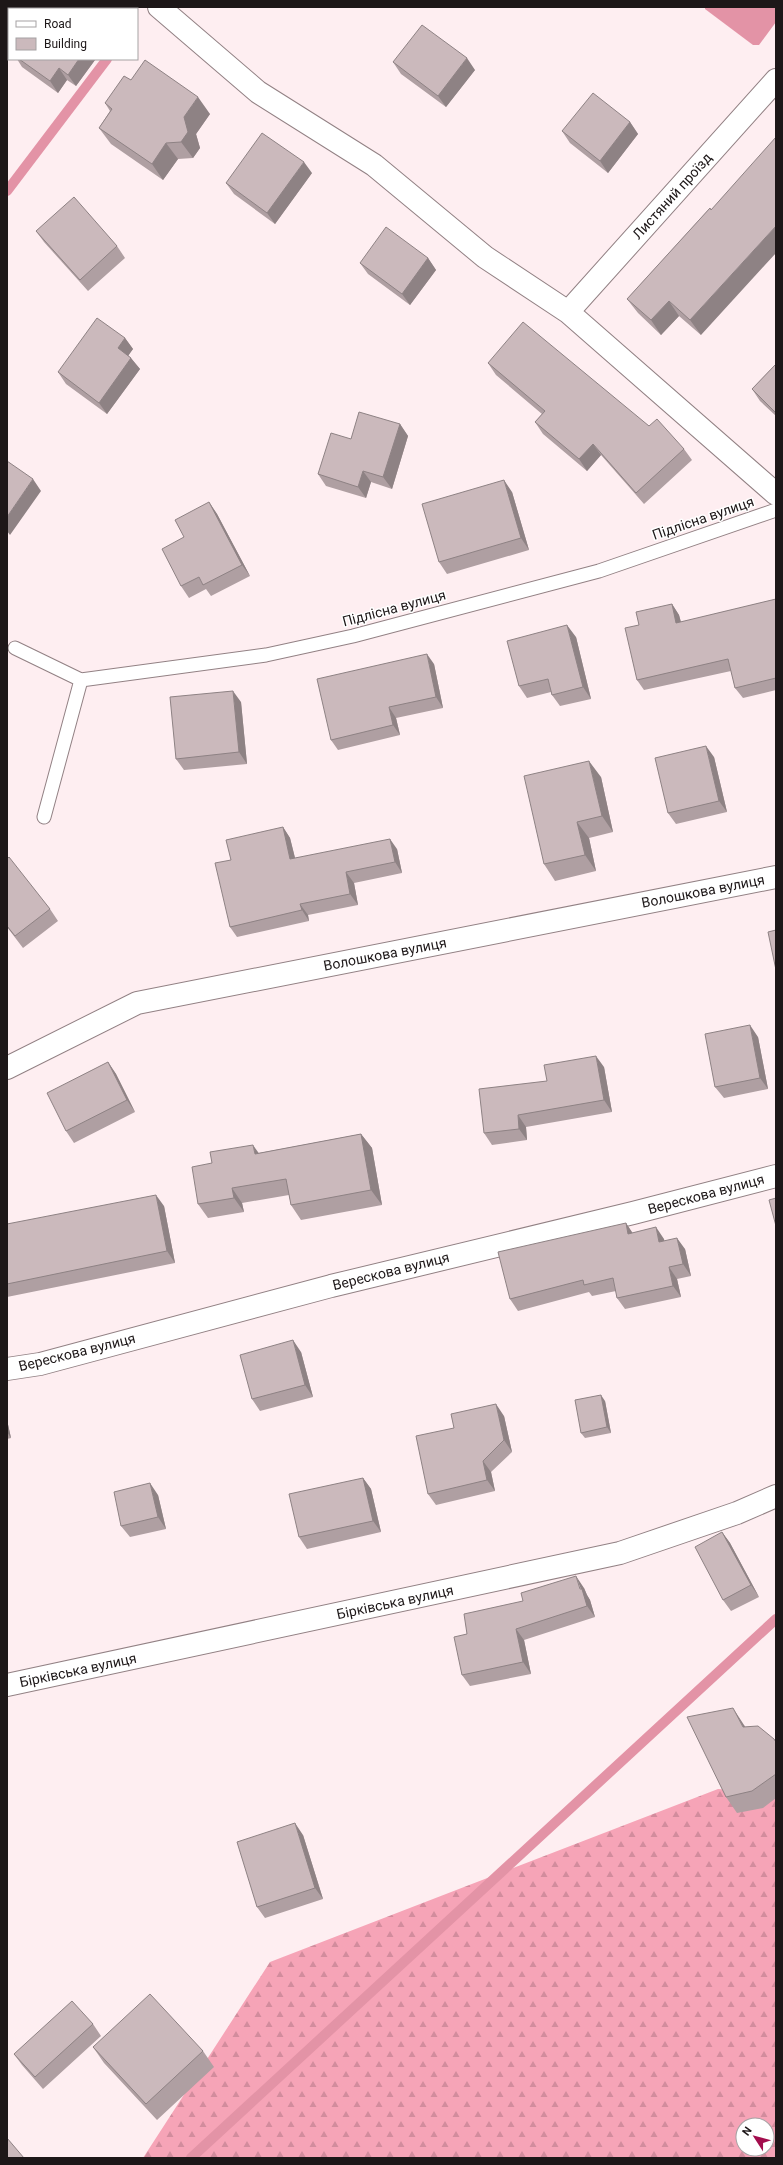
<svg xmlns="http://www.w3.org/2000/svg" width="783" height="2165" font-family="Roboto,sans-serif">
  <style>
    .forest { fill: url(#forest-firs); fill-rule: evenodd }
    .water { fill: #e393a6 }
    .lines { fill: none; stroke-linecap: round; stroke-linejoin: round }
    .stream { stroke: #e393a6; stroke-width: 10 }
    .lane-casing { stroke: #928184; stroke-width: 15 }
    .street-casing { stroke: #928184; stroke-width: 24 }
    .lane { stroke: #fff; stroke-width: 13 }
    .street { stroke: #fff; stroke-width: 22 }
    .wall { fill: #af9fa2 }
    .shaded-wall { fill: #8e8284 }
    .building { fill: #cbb9bc; stroke: #8e8284 }
    .labels { text-anchor: middle; stroke-width: 3; stroke-linejoin: round; paint-order: stroke }
    .street-label { font-size: 14px; fill: #1d1718; stroke: #fff }
  </style>
  <defs>
    <pattern id="forest-firs" width="22" height="20" patternUnits="userSpaceOnUse"><rect width="22" height="20" fill="#f6a4b7"/><path d="M5 1l3.5 6h-7zM16 11l3.5 6h-7z" fill="#d28c9d"/></pattern>
  </defs>
  <rect width="100%" height="100%" fill="#feeef1"/>
  <path class="forest" d="M 718,1789 L 776,1793 L 776,2158 L 143,2158 L 270,1962 ZM 743,2125 L 767,2125 L 767,2149 L 743,2149 Z"/>
  <path class="water" d="M 705,7 L 776,7 L 776,22 L 759,45 L 753,45 L 705,9 Z"/>
  <g class="lines">
    <path class="stream" d="M 7,191 L 107,59
      M 191,2158 L 776,1619"/>
    <defs>
      <path id="lane" d="M 15,648 L 81,680 L 266,655 L 353,636 L 599,571 L 776,510
        M 44,817 L 81,680"/>
      <path id="street" d="M 159,7 L 258,92 L 374,165 L 485,257 L 568,312 L 776,494
        M 568,312 L 776,80
        M 7,1068 L 137,1003 L 776,877
        M 7,1369 L 40,1364 L 331,1286 L 633,1213 L 776,1176
        M 7,1685 L 620,1553 L 737,1513 L 776,1496"/>
    </defs>
    <use href="#lane" class="lane-casing"/>
    <use href="#street" class="street-casing"/>
    <use href="#lane" class="lane"/>
    <use href="#street" class="street"/>
  </g>
  <path class="wall" d="M 17,59 L 94,59 L 95,60 L 76,86 L 67,80 L 58,93 L 22,67 Z
    M 393,62 L 475,70 L 446,107 L 401,74 Z
    M 131,80 L 210,114 L 196,134 L 200,148 L 193,158 L 178,159 L 163,180 L 111,144 L 99,128 L 110,111 L 105,103 Z
    M 630,122 L 638,134 L 608,173 L 570,143 L 562,131 Z
    M 312,173 L 275,224 L 234,194 L 226,183 Z
    M 710,208 L 701,335 L 679,316 L 661,335 L 638,313 L 627,299 Z
    M 36,231 L 117,246 L 125,258 L 88,291 L 44,242 Z
    M 428,258 L 436,270 L 410,305 L 368,274 L 360,263 Z
    M 125,338 L 133,349 L 128,355 L 140,369 L 107,414 L 66,384 L 58,372 Z
    M 488,363 L 649,426 L 684,449 L 692,460 L 644,504 L 601,455 L 587,471 L 543,434 L 535,422 L 542,414 L 496,375 Z
    M 776,364 L 776,416 L 760,401 L 752,389 Z
    M 400,424 L 408,436 L 392,489 L 371,482 L 366,498 L 326,486 L 318,474 L 351,439 Z
    M 512,492 L 529,550 L 447,574 L 439,562 Z
    M 209,502 L 217,514 L 250,576 L 211,596 L 206,589 L 189,598 L 181,586 L 184,537 Z
    M 776,599 L 776,690 L 743,698 L 735,688 L 731,671 L 644,690 L 637,680 L 639,625 L 672,604 L 679,615 L 681,622 Z
    M 576,637 L 591,699 L 560,706 L 552,695 L 551,692 L 527,698 L 519,686 Z
    M 434,664 L 443,708 L 396,718 L 400,735 L 338,750 L 331,740 Z
    M 241,702 L 247,764 L 184,770 L 176,759 Z
    M 714,757 L 727,812 L 676,824 L 668,813 Z
    M 601,777 L 613,832 L 589,838 L 596,871 L 555,881 L 544,864 Z
    M 283,827 L 290,838 L 295,858 L 397,849 L 402,873 L 354,883 L 358,905 L 308,915 L 309,921 L 237,937 L 230,927 L 231,860 Z
    M 7,859 L 50,909 L 58,921 L 23,948 L 7,927 Z
    M 758,1037 L 768,1089 L 724,1098 L 715,1087 Z
    M 108,1062 L 116,1074 L 135,1112 L 74,1143 L 66,1131 Z
    M 604,1067 L 612,1112 L 526,1127 L 527,1140 L 492,1145 L 484,1133 L 547,1081 Z
    M 361,1134 L 372,1148 L 382,1205 L 301,1220 L 291,1205 L 289,1195 L 242,1203 L 244,1212 L 208,1218 L 198,1204 L 212,1163 L 259,1153 Z
    M 164,1206 L 175,1263 L 7,1297 L 7,1224 Z
    M 626,1223 L 632,1233 L 664,1239 L 664,1241 L 685,1249 L 691,1276 L 677,1279 L 681,1297 L 625,1309 L 617,1298 L 616,1291 L 592,1296 L 589,1292 L 518,1311 L 510,1299 Z
    M 301,1352 L 313,1397 L 260,1411 L 252,1399 Z
    M 605,1401 L 611,1433 L 585,1438 L 581,1433 Z
    M 504,1416 L 512,1452 L 491,1472 L 495,1491 L 436,1505 L 428,1494 L 454,1428 Z
    M 7,1420 L 11,1438 L 7,1439 Z
    M 363,1478 L 371,1489 L 381,1532 L 307,1549 L 299,1537 Z
    M 158,1495 L 166,1529 L 130,1537 L 121,1526 Z
    M 722,1532 L 730,1543 L 759,1597 L 731,1611 L 723,1600 Z
    M 584,1588 L 587,1595 L 590,1600 L 595,1617 L 524,1640 L 531,1674 L 470,1686 L 462,1675 L 467,1634 Z
    M 744,1725 L 745,1727 L 774,1739 L 776,1741 L 776,1798 L 763,1808 L 737,1813 L 726,1797 Z
    M 303,1835 L 323,1899 L 265,1918 L 257,1907 Z
    M 93,2024 L 101,2036 L 43,2089 L 22,2065 L 14,2054 Z
    M 93,2047 L 203,2051 L 214,2067 L 157,2120 L 104,2063 Z"/>
  <path class="shaded-wall" d="M 467,58 L 475,70 L 446,107 L 438,96 Z
    M 79,59 L 94,59 L 95,60 L 76,86 L 68,75 Z
    M 59,68 L 67,80 L 58,93 L 50,81 Z
    M 198,97 L 210,114 L 196,134 L 200,148 L 193,158 L 181,142 L 184,117 Z
    M 630,122 L 638,134 L 608,173 L 600,161 Z
    M 166,143 L 178,159 L 163,180 L 152,164 Z
    M 304,162 L 312,173 L 275,224 L 267,213 Z
    M 776,226 L 776,253 L 701,335 L 690,320 Z
    M 428,258 L 436,270 L 410,305 L 402,294 Z
    M 669,301 L 679,316 L 661,335 L 651,320 Z
    M 125,338 L 133,349 L 126,359 L 118,348 Z
    M 131,358 L 140,369 L 107,414 L 99,403 Z
    M 400,424 L 408,436 L 392,489 L 383,477 Z
    M 593,444 L 601,455 L 587,471 L 579,459 Z
    M 363,471 L 371,482 L 366,498 L 358,487 Z
    M 33,479 L 41,491 L 10,535 L 7,531 L 7,517 Z
    M 504,480 L 512,492 L 529,550 L 521,538 Z
    M 209,502 L 217,514 L 250,576 L 242,565 Z
    M 672,604 L 679,615 L 684,634 L 676,623 Z
    M 567,625 L 576,637 L 591,699 L 583,687 Z
    M 427,654 L 434,664 L 443,708 L 436,697 Z
    M 233,691 L 241,702 L 247,764 L 239,752 Z
    M 389,707 L 396,718 L 400,735 L 393,725 Z
    M 706,746 L 714,757 L 727,812 L 719,801 Z
    M 589,761 L 601,777 L 613,832 L 602,816 Z
    M 577,822 L 589,838 L 596,871 L 585,855 Z
    M 283,827 L 290,838 L 298,870 L 290,859 Z
    M 390,839 L 397,849 L 402,873 L 395,862 Z
    M 346,872 L 354,883 L 358,905 L 350,894 Z
    M 300,904 L 308,915 L 309,921 L 302,910 Z
    M 750,1025 L 758,1037 L 768,1089 L 760,1078 Z
    M 596,1056 L 604,1067 L 612,1112 L 604,1100 Z
    M 108,1062 L 116,1074 L 135,1112 L 127,1100 Z
    M 518,1115 L 526,1127 L 527,1140 L 519,1129 Z
    M 361,1134 L 372,1148 L 382,1205 L 371,1190 Z
    M 253,1145 L 263,1159 L 255,1154 Z
    M 232,1188 L 242,1203 L 244,1212 L 234,1198 Z
    M 156,1195 L 164,1206 L 175,1263 L 167,1251 Z
    M 626,1223 L 634,1235 L 628,1234 Z
    M 656,1227 L 664,1239 L 667,1253 L 659,1242 Z
    M 677,1238 L 685,1249 L 691,1276 L 683,1264 Z
    M 669,1267 L 677,1279 L 681,1297 L 673,1286 Z
    M 293,1340 L 301,1352 L 313,1397 L 305,1385 Z
    M 601,1395 L 605,1401 L 611,1433 L 607,1427 Z
    M 496,1404 L 504,1416 L 512,1452 L 504,1440 Z
    M 7,1420 L 11,1438 L 7,1432 Z
    M 483,1461 L 491,1472 L 495,1491 L 487,1480 Z
    M 363,1478 L 371,1489 L 381,1532 L 373,1521 Z
    M 150,1483 L 158,1495 L 166,1529 L 158,1517 Z
    M 722,1532 L 730,1543 L 759,1597 L 751,1585 Z
    M 576,1576 L 584,1588 L 587,1595 L 590,1600 L 595,1617 L 587,1606 Z
    M 516,1629 L 524,1640 L 531,1674 L 523,1662 Z
    M 733,1708 L 744,1725 L 754,1744 L 743,1727 Z
    M 295,1823 L 303,1835 L 323,1899 L 315,1888 Z"/>
  <path class="building" d="M 33,7 L 63,7 L 66,9 L 32,9 Z
    M 422,25 L 467,58 L 438,96 L 393,62 Z
    M 19,59 L 79,59 L 68,75 L 59,68 L 50,81 Z
    M 145,60 L 198,97 L 184,117 L 188,132 L 181,142 L 166,143 L 152,164 L 99,128 L 112,109 L 105,103 L 124,76 L 131,80 Z
    M 593,93 L 630,122 L 600,161 L 562,131 Z
    M 262,133 L 304,162 L 267,213 L 226,183 Z
    M 776,137 L 776,226 L 690,320 L 669,301 L 651,320 L 627,299 L 710,208 L 711,210 Z
    M 74,197 L 117,246 L 80,280 L 36,231 Z
    M 386,227 L 428,258 L 402,294 L 360,263 Z
    M 97,318 L 125,338 L 118,348 L 131,358 L 99,403 L 58,372 Z
    M 523,322 L 649,426 L 657,419 L 684,449 L 636,493 L 593,444 L 579,459 L 535,422 L 545,411 L 488,363 Z
    M 776,364 L 776,413 L 752,389 Z
    M 359,412 L 400,424 L 383,477 L 363,471 L 358,487 L 318,474 L 331,433 L 351,439 Z
    M 7,461 L 33,479 L 7,517 Z
    M 504,480 L 521,538 L 439,562 L 422,504 Z
    M 209,502 L 242,565 L 203,585 L 199,577 L 181,586 L 162,549 L 184,537 L 175,520 Z
    M 776,599 L 776,678 L 735,688 L 728,659 L 637,680 L 625,628 L 639,625 L 636,612 L 672,604 L 676,623 Z
    M 567,625 L 583,687 L 552,695 L 548,679 L 519,686 L 507,641 Z
    M 427,654 L 436,697 L 389,707 L 393,725 L 331,740 L 317,679 Z
    M 233,691 L 239,752 L 176,759 L 170,697 Z
    M 706,746 L 719,801 L 668,813 L 655,758 Z
    M 589,761 L 602,816 L 577,822 L 585,855 L 544,864 L 524,776 Z
    M 283,827 L 290,859 L 390,839 L 395,862 L 346,872 L 350,894 L 300,904 L 302,910 L 230,927 L 215,863 L 231,860 L 226,840 Z
    M 9,857 L 50,909 L 15,936 L 7,926 L 7,859 Z
    M 776,930 L 776,970 L 768,932 Z
    M 750,1025 L 760,1078 L 715,1087 L 705,1034 Z
    M 596,1056 L 604,1100 L 518,1115 L 519,1129 L 484,1133 L 479,1089 L 547,1081 L 544,1065 Z
    M 108,1062 L 127,1100 L 66,1131 L 47,1093 Z
    M 361,1134 L 371,1190 L 291,1205 L 286,1179 L 232,1188 L 234,1198 L 198,1204 L 192,1167 L 212,1163 L 210,1152 L 253,1145 L 255,1154 Z
    M 156,1195 L 167,1251 L 7,1284 L 7,1224 Z
    M 776,1198 L 776,1226 L 769,1200 Z
    M 626,1223 L 628,1234 L 656,1227 L 659,1242 L 677,1238 L 683,1264 L 669,1267 L 673,1286 L 617,1298 L 613,1278 L 584,1285 L 583,1280 L 510,1299 L 498,1252 Z
    M 293,1340 L 305,1385 L 252,1399 L 240,1355 Z
    M 601,1395 L 607,1427 L 581,1433 L 575,1400 Z
    M 496,1404 L 504,1440 L 483,1461 L 487,1480 L 428,1494 L 416,1436 L 454,1428 L 451,1414 Z
    M 363,1478 L 373,1521 L 299,1537 L 289,1494 Z
    M 150,1483 L 158,1517 L 121,1526 L 114,1492 Z
    M 722,1532 L 751,1585 L 723,1600 L 695,1547 Z
    M 576,1576 L 580,1589 L 582,1589 L 587,1606 L 516,1629 L 523,1662 L 462,1675 L 454,1637 L 467,1634 L 464,1614 L 523,1601 L 521,1593 Z
    M 733,1708 L 743,1727 L 758,1726 L 774,1739 L 776,1742 L 776,1774 L 752,1791 L 726,1797 L 687,1717 Z
    M 295,1823 L 315,1888 L 257,1907 L 237,1842 Z
    M 150,1994 L 203,2051 L 146,2104 L 93,2047 Z
    M 72,2001 L 93,2024 L 35,2077 L 14,2054 Z
    M 7,2138 L 24,2158 L 7,2158 Z"/>
  <g class="labels">
    <g class="street-label">
      <text transform="translate(672 196) rotate(-48)" y="5">Листяний проїзд</text>
      <text transform="translate(703 518) rotate(-19)" y="5">Підлісна вулиця</text>
      <text transform="translate(394 608) rotate(-15)" y="5">Підлісна вулиця</text>
      <text transform="translate(703 891) rotate(-11)" y="5">Волошкова вулиця</text>
      <text transform="translate(385 954) rotate(-11)" y="5">Волошкова вулиця</text>
      <text transform="translate(706 1194) rotate(-15)" y="5">Верескова вулиця</text>
      <text transform="translate(391 1271) rotate(-14)" y="5">Верескова вулиця</text>
      <text transform="translate(77 1352) rotate(-14)" y="5">Верескова вулиця</text>
      <text transform="translate(395 1602) rotate(-12)" y="5">Бірківська вулиця</text>
      <text transform="translate(78 1670) rotate(-12)" y="5">Бірківська вулиця</text>
    </g>
  </g>
  <rect width="783" height="2165" fill="none" stroke="#1d1718" stroke-width="16"/>
  <rect x="8" y="8" width="130" height="52" fill="#ffffff" stroke="#a5a2a3"/>
  <rect x="16" y="21" width="20" height="6" fill="#ffffff" stroke="#a5a2a3"/>
  <text x="44" y="28" font-size="12" fill="#1d1718">Road</text>
  <rect x="16" y="38" width="20" height="12" fill="#cbb9bc" stroke="#a5a2a3"/>
  <text x="44" y="48" font-size="12" fill="#1d1718">Building</text>
  <g transform="translate(755 2137) rotate(306)"><circle r="19" fill="#ffffff" stroke="#a5a2a3"/>
  <path d="M0-3L7 15L0 10L-7 15Z" fill="#a30d4d"/>
  <text y="-6" font-size="11" font-weight="bold" text-anchor="middle" fill="#1d1718">N</text>
  </g>
</svg>
